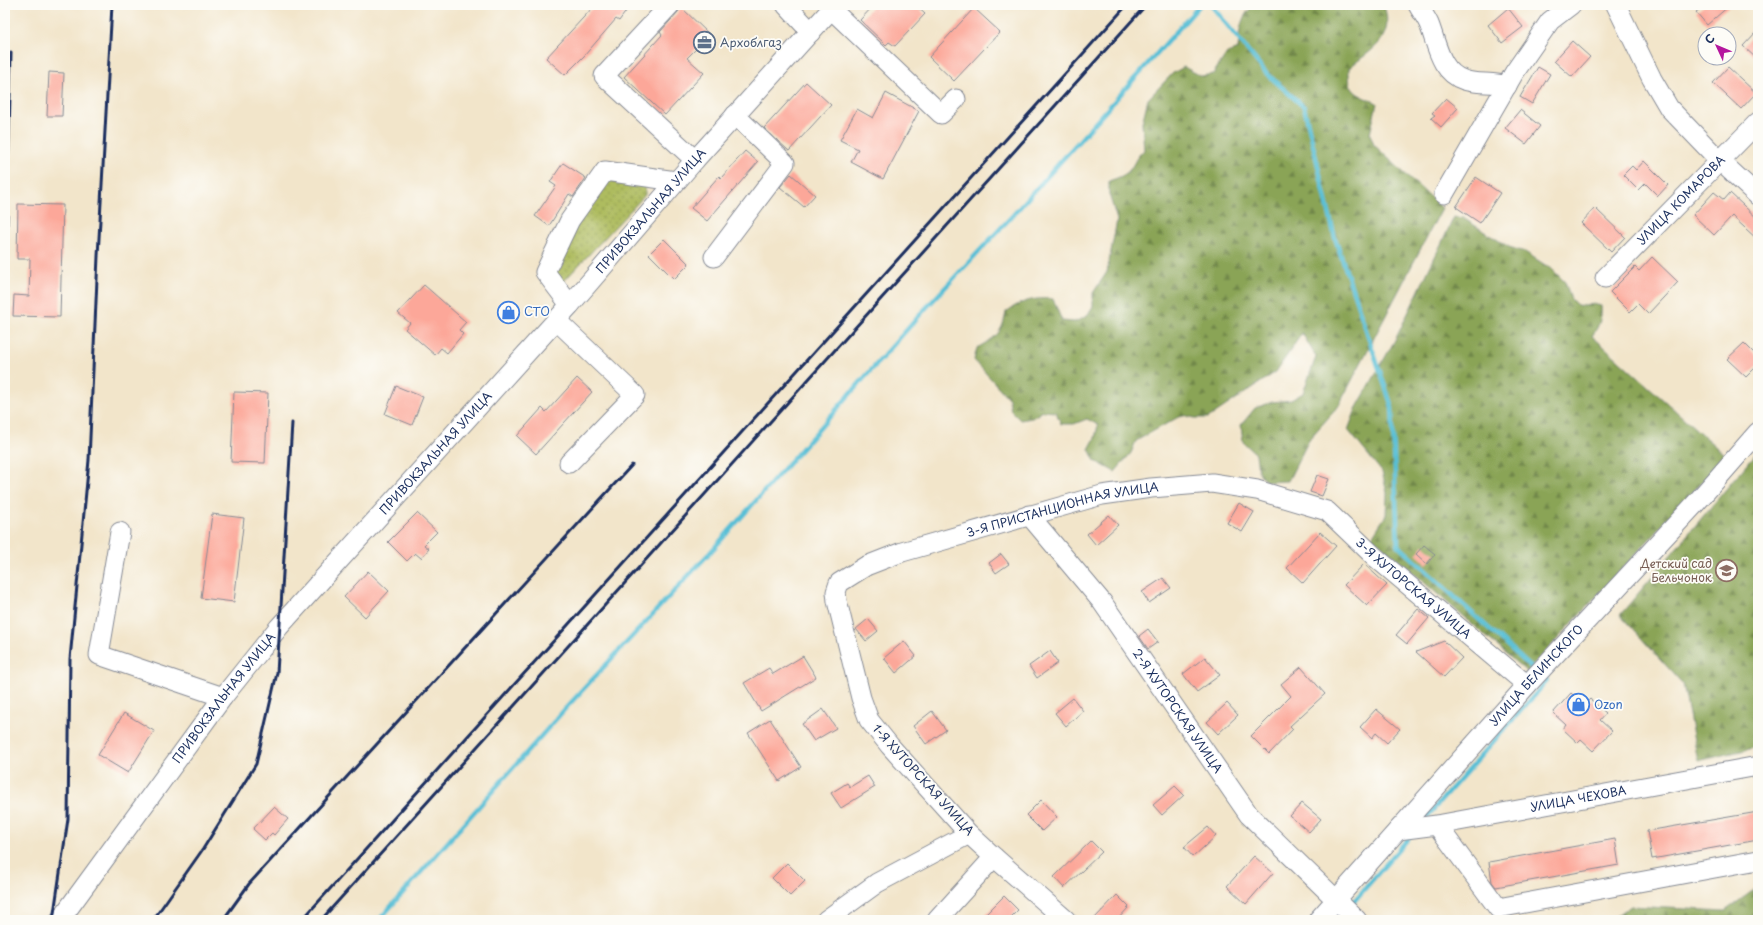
<svg xmlns="http://www.w3.org/2000/svg" width="1763" height="925" font-family="'Playpen Sans',sans-serif">
  <style>
    .grass { fill: url(#grass-dots); stroke: #64765e }
    .forest { fill: url(#forest-firs); stroke: #526a5a }
    .lines { fill: none; stroke-linecap: round; stroke-linejoin: round }
    .stream { stroke: #59bfd6; stroke-width: 4.5 }
    .building { fill: #fca799 }
    .minor-casing { stroke: #868a94; stroke-width: 21 }
    .minor { stroke: #fff; stroke-width: 19 }
    .rail { stroke: #1b2f5e; stroke-width: 3 }
    .labels { text-anchor: middle; stroke-width: 3.5; stroke-linejoin: round; paint-order: stroke }
    .service-label { font-size: 12px; fill: #4e5e75; stroke: #fdfcf7; text-anchor: start }
    .street-label { font-size: 12px; fill: #1b2f5e; stroke: #fdfcf7 }
    .shop-label { font-size: 12px; fill: #366cbe; stroke: #fdfcf7; text-anchor: start }
    .education-label { font-size: 12px; fill: #785e54; stroke: #fdfcf7; text-anchor: end }
  </style>
  <defs>
    <pattern id="grass-dots" width="8" height="8" patternUnits="userSpaceOnUse"><rect width="8" height="8" fill="#aebc5f"/><path d="M2 2h.1M6 6h.1" fill="none" stroke="#8d9952" stroke-width="1.8" stroke-linecap="round"/></pattern>
    <pattern id="forest-firs" width="22" height="20" patternUnits="userSpaceOnUse"><rect width="22" height="20" fill="#8aa456"/><path d="M5 1l3.5 6h-7zM16 11l3.5 6h-7z" fill="#70864a"/></pattern>
  </defs>
  <rect width="100%" height="100%" fill="#fdfcf7"/>
  <filter id="ink" filterUnits="userSpaceOnUse"><feTurbulence type="fractalNoise" baseFrequency=".025" numOctaves="2"/><feDisplacementMap in="SourceGraphic" scale="8" xChannelSelector="R" yChannelSelector="G"/><feConvolveMatrix kernelMatrix="1 2 1 2 8 2 1 2 1" color-interpolation-filters="sRGB"/></filter>
  <filter id="wash" filterUnits="userSpaceOnUse"><feTurbulence type="fractalNoise" baseFrequency=".012" numOctaves="4" result="noise"/><feDisplacementMap in="SourceGraphic" scale="16" xChannelSelector="R" yChannelSelector="G"/><feGaussianBlur stdDeviation="0.9" result="paint"/><feColorMatrix in="noise" values="0 0 0 0 0 0 0 0 0 0 0 0 0 0 0 0 0 1.4 0 .05"/><feComposite in="paint" operator="in"/></filter>
  <g filter="url(#wash)">
    <rect width="100%" height="100%" fill="#f2e5ca"/>
    <path class="grass" d="M 612,180 L 645,186 L 645,195 L 563,282 L 553,274 L 554,262 L 601,186 Z"/>
    <path class="forest" d="M 1254,5 L 1384,6 C 1395,40 1372,49 1349,68 C 1348,94 1356,93 1377,103 L 1370,134 L 1374,145 L 1442,208 L 1338,407 L 1310,438 L 1288,481 L 1266,482 L 1258,471 L 1256,454 L 1243,442 L 1241,425 L 1255,408 L 1272,402 L 1291,400 L 1303,393 L 1316,357 L 1302,333 L 1276,372 L 1208,418 L 1195,418 L 1182,415 L 1136,441 L 1131,453 L 1115,472 L 1095,461 L 1089,449 L 1095,438 L 1098,425 L 1087,419 L 1074,424 L 1061,424 L 1056,412 L 1043,411 L 1032,418 L 1020,420 L 1011,411 L 1009,399 L 974,360 L 977,348 C 996,337 1002,334 1006,312 C 1020,301 1036,297 1053,299 L 1062,321 L 1075,322 L 1087,316 L 1093,306 L 1093,293 L 1107,272 L 1117,220 L 1109,194 L 1109,181 C 1117,178 1127,175 1131,168 C 1137,159 1135,158 1144,150 L 1142,123 L 1148,99 L 1173,73 L 1184,67 L 1201,76 L 1213,74 L 1227,53 L 1238,49 C 1240,30 1239,18 1254,5 Z
      M 1454,217 L 1463,218 L 1509,247 L 1525,252 L 1553,270 L 1565,282 L 1571,299 L 1577,305 L 1585,306 L 1593,304 L 1601,306 C 1602,318 1599,326 1592,336 L 1726,456 L 1527,672 L 1372,537 L 1386,515 L 1387,493 L 1382,472 L 1348,430 L 1356,409 L 1396,338 Z
      M 1758,451 L 1758,747 L 1698,761 L 1683,684 L 1620,615 Z
      M 1758,887 L 1758,920 L 1610,920 L 1631,906 L 1725,911 Z"/>
    <g class="lines">
      <path class="stream" d="M 1211,5 L 1266,73 L 1304,107 L 1335,238 L 1392,407 L 1398,545 L 1534,670
        M 1423,821 L 1547,681 L 1541,676
        M 1349,907 L 1412,834
        M 379,920 L 565,709 L 715,547 L 926,308 L 1013,215 L 1200,5
        M 1336,920 L 1343,912"/>
    </g>
    <g id="blocks">
      <path class="building" d="M 595,5 L 621,5 L 627,10 L 619,21 L 616,19 L 584,56 L 565,75 L 546,58 Z
        M 874,5 L 915,5 L 925,14 L 895,46 L 889,42 L 886,45 L 860,20 Z
        M 1705,5 L 1730,5 L 1707,25 L 1696,12 Z
        M 681,7 L 710,35 L 687,58 L 704,73 L 665,115 L 624,77 L 662,35 L 660,32 L 678,12 Z
        M 974,8 L 1000,32 L 954,81 L 929,57 Z
        M 1508,8 L 1523,27 L 1502,43 L 1488,25 Z
        M 1758,30 L 1758,60 L 1743,46 Z
        M 1572,41 L 1590,57 L 1572,77 L 1554,61 Z
        M 1538,67 L 1550,74 L 1532,104 L 1520,97 Z
        M 1728,67 L 1756,93 L 1741,109 L 1713,83 Z
        M 49,72 L 64,73 L 62,116 L 47,116 Z
        M 806,82 L 831,105 L 789,151 L 764,128 Z
        M 886,93 L 919,111 L 883,179 L 851,162 L 858,149 L 840,140 L 857,109 L 873,118 Z
        M 1446,98 L 1458,108 L 1441,127 L 1431,118 L 1435,115 L 1432,113 Z
        M 1520,110 L 1540,126 L 1526,144 L 1505,128 Z
        M 745,151 L 758,162 L 707,221 L 691,208 L 719,176 L 721,178 Z
        M 1644,161 L 1668,185 L 1658,196 L 1645,183 L 1638,190 L 1623,175 L 1632,166 L 1636,170 Z
        M 563,163 L 586,178 L 573,197 L 569,194 L 549,226 L 535,216 L 556,186 L 550,182 Z
        M 791,174 L 815,195 L 804,207 L 780,187 Z
        M 1476,177 L 1500,193 L 1480,223 L 1456,207 Z
        M 1714,192 L 1724,200 L 1730,193 L 1758,219 L 1758,240 L 1732,216 L 1714,235 L 1693,215 Z
        M 18,204 L 63,205 L 60,317 L 13,316 L 14,295 L 29,296 L 30,259 L 17,259 Z
        M 1595,208 L 1625,237 L 1611,252 L 1581,223 Z
        M 664,239 L 689,264 L 674,279 L 649,254 Z
        M 1652,257 L 1678,282 L 1648,314 L 1638,304 L 1630,312 L 1610,292 L 1635,267 L 1639,271 Z
        M 424,285 L 466,322 L 459,330 L 463,334 L 447,353 L 441,348 L 435,355 L 405,329 L 410,323 L 398,313 Z
        M 1744,343 L 1758,357 L 1758,365 L 1746,377 L 1727,359 Z
        M 577,378 L 592,392 L 536,454 L 517,436 L 542,408 L 546,412 Z
        M 396,386 L 423,397 L 412,425 L 385,414 Z
        M 234,392 L 268,393 L 265,463 L 231,462 Z
        M 1317,475 L 1329,479 L 1322,496 L 1310,492 Z
        M 1239,503 L 1254,512 L 1242,532 L 1227,523 Z
        M 417,513 L 437,532 L 424,545 L 429,549 L 421,558 L 415,553 L 407,561 L 388,542 Z
        M 212,514 L 244,518 L 234,602 L 201,598 Z
        M 1109,515 L 1118,525 L 1096,545 L 1087,534 Z
        M 1320,532 L 1336,546 L 1303,583 L 1287,568 Z
        M 1424,545 L 1435,554 L 1427,564 L 1416,554 Z
        M 1001,554 L 1009,564 L 996,573 L 989,563 Z
        M 1364,564 L 1387,585 L 1367,606 L 1344,585 Z
        M 368,571 L 389,591 L 365,617 L 344,597 Z
        M 1163,578 L 1171,588 L 1149,603 L 1142,592 Z
        M 1418,609 L 1429,618 L 1407,644 L 1396,635 Z
        M 868,619 L 878,631 L 866,641 L 856,629 Z
        M 1148,629 L 1158,642 L 1148,649 L 1139,636 Z
        M 904,641 L 916,656 L 896,673 L 884,658 Z
        M 1444,641 L 1462,658 L 1444,677 L 1416,652 Z
        M 1050,651 L 1058,663 L 1037,678 L 1029,666 Z
        M 803,656 L 816,677 L 761,711 L 744,683 L 769,668 L 773,674 Z
        M 1205,657 L 1220,675 L 1197,692 L 1183,674 Z
        M 1301,667 L 1325,694 L 1290,726 L 1293,729 L 1269,754 L 1251,736 L 1291,696 L 1281,684 Z
        M 1571,693 L 1584,705 L 1590,699 L 1606,713 L 1600,720 L 1612,731 L 1593,751 L 1581,740 L 1578,743 L 1563,729 L 1566,725 L 1553,713 Z
        M 1073,698 L 1083,711 L 1066,726 L 1055,713 Z
        M 1227,703 L 1238,715 L 1218,734 L 1207,722 Z
        M 823,709 L 836,728 L 814,741 L 802,724 Z
        M 1376,709 L 1400,729 L 1387,743 L 1376,733 L 1372,738 L 1360,727 Z
        M 932,711 L 946,730 L 926,744 L 913,726 Z
        M 124,713 L 154,731 L 128,773 L 98,755 Z
        M 770,719 L 801,767 L 779,781 L 748,733 Z
        M 868,776 L 875,787 L 841,808 L 831,793 L 847,783 L 850,787 Z
        M 1175,786 L 1184,795 L 1162,815 L 1153,805 Z
        M 1041,800 L 1057,817 L 1042,831 L 1026,815 Z
        M 1302,803 L 1321,819 L 1309,832 L 1290,816 Z
        M 274,807 L 288,819 L 274,835 L 272,833 L 265,840 L 253,829 Z
        M 1758,812 L 1758,840 L 1652,859 L 1647,831 Z
        M 1208,827 L 1216,836 L 1193,857 L 1184,847 Z
        M 1615,839 L 1619,865 L 1496,887 L 1492,882 L 1489,862 Z
        M 1091,841 L 1102,852 L 1064,888 L 1054,877 Z
        M 1254,856 L 1273,873 L 1246,904 L 1227,886 Z
        M 787,863 L 805,881 L 790,896 L 772,878 Z
        M 1117,895 L 1129,907 L 1117,920 L 1093,920 Z
        M 1004,896 L 1018,910 L 1008,920 L 980,920 Z"/>
    </g>
  </g>
  <g filter="url(#ink)">
    <use href="#blocks" fill-opacity="0" stroke="#868a94" stroke-width="1"/>
    <g class="lines">
      <defs>
        <g id="minor">
          <path d="M 670,5 L 604,76 L 695,160"/>
          <path d="M 786,5 L 811,32"/>
          <path d="M 1418,5 C 1421,11 1426,17 1429,24 C 1437,44 1440,72 1464,80 C 1478,85 1493,81 1507,86"/>
          <path d="M 1616,5 L 1652,79 L 1669,108 L 1719,160 L 1758,196"/>
          <path d="M 831,9 L 941,114 L 956,99"/>
          <path d="M 1444,194 L 1514,73 L 1550,21 L 1571,5"/>
          <path d="M 714,257 L 785,163 L 735,115"/>
          <path id="s1" d="M 1605,278 L 1758,122"/>
          <path d="M 570,305 L 545,272 L 570,220 L 605,171 L 676,181"/>
          <path d="M 556,320 L 635,395 L 569,463"/>
          <path id="s2" d="M 1029,515 L 1102,602 L 1249,815 L 1357,920"/>
          <path d="M 120,532 L 99,655 L 223,697"/>
          <path d="M 1437,825 L 1498,908 L 1758,860"/>
          <path id="s3" d="M 1398,830 L 1437,825 L 1758,766"/>
          <path id="s4" d="M 60,920 L 223,697 L 279,627 L 570,305 L 695,160 L 835,5"/>
          <path d="M 826,920 L 877,883 L 969,834"/>
          <path d="M 937,920 L 994,857"/>
          <path id="s5" d="M 1066,920 L 994,857 L 969,834 L 890,746 L 869,720 L 861,698 L 837,601 L 836,592 L 839,583 L 866,566 L 902,552 L 1102,495 L 1151,488 L 1212,483 L 1257,490 L 1327,511 L 1375,557 L 1527,685"/>
          <path id="s6" d="M 1318,920 L 1527,685 L 1695,504 L 1758,432"/>
        </g>
      </defs>
      <use href="#minor" class="minor-casing"/>
      <use href="#minor" class="minor"/>
      <path class="rail" d="M 5,301 L 11,53
        M 5,365 L 5,520
        M 53,920 L 68,819 L 70,659 L 89,460 L 98,256 L 112,5
        M 153,920 L 203,849 L 256,764 L 277,673 L 292,423
        M 223,920 L 249,884 L 632,465
        M 302,920 L 1127,5
        M 321,920 L 1146,5"/>
    </g>
  </g>
  <defs>
    <symbol id="office-ring" viewBox="-11 -11 22 22"><circle r="9.5" fill="#fdfcf7" stroke="#5c6f8a" stroke-width="1.5"/><path d="M-6-3h4V-5.5h4V-3h4V5H-6ZM-1-4.5V-3h2v-1.5ZM-6 0V1H6V0Z" fill="#5c6f8a"/></symbol>
    <symbol id="shop-ring" viewBox="-11 -11 22 22"><circle r="9.5" fill="#fdfcf7" stroke="#3f7fe0" stroke-width="1.5"/><path d="M-5-2.5h2.3a2.7 3.5 0 0 1 5.4 0H5L5.5 6h-11ZM-1.5-2.5h3a1.5 2.3 0 0 0-3 0Z" fill="#3f7fe0"/></symbol>
    <symbol id="school-ring" viewBox="-11 -11 22 22"><circle r="9.5" fill="#fdfcf7" stroke="#8d6e63" stroke-width="1.5"/><path d="M0-5L7-2L0 1L-7-2ZM-4 1L0 2.5L4 1V4Q0 6-4 4Z" fill="#8d6e63"/></symbol>
  </defs>
  <g fill-rule="evenodd">
    <use href="#office-ring" x="692" y="30" width="25" height="25"/>
    <use href="#shop-ring" x="496" y="300" width="25" height="25"/>
    <use href="#school-ring" x="1714" y="558" width="25" height="25"/>
    <use href="#shop-ring" x="1566" y="692" width="25" height="25"/>
  </g>
  <g class="labels">
    <g class="service-label">
      <text x="720" y="47">Архоблгаз</text>
    </g>
    <g class="street-label">
      <text dy="4" stroke="none"><textPath href="#s1" startOffset="109">УЛИЦА КОМАРОВА</textPath></text>
      <text dy="4" stroke="none"><textPath href="#s4" startOffset="924">ПРИВОКЗАЛЬНАЯ УЛИЦА</textPath></text>
      <text dy="4" stroke="none"><textPath href="#s4" startOffset="600">ПРИВОКЗАЛЬНАЯ УЛИЦА</textPath></text>
      <text dy="4" stroke="none"><textPath href="#s5" startOffset="660">3-Я ПРИСТАНЦИОННАЯ УЛИЦА</textPath></text>
      <text dy="4" stroke="none"><textPath href="#s5" startOffset="1047">3-Я ХУТОРСКАЯ УЛИЦА</textPath></text>
      <text dy="4" stroke="none"><textPath href="#s6" startOffset="328">УЛИЦА БЕЛИНСКОГО</textPath></text>
      <text dy="4" stroke="none"><textPath href="#s4" startOffset="276">ПРИВОКЗАЛЬНАЯ УЛИЦА</textPath></text>
      <text dy="4" stroke="none"><textPath href="#s2" startOffset="246">2-Я ХУТОРСКАЯ УЛИЦА</textPath></text>
      <text transform="translate(923 780) rotate(48)" y="4">1-Я ХУТОРСКАЯ УЛИЦА</text>
      <text dy="4" stroke="none"><textPath href="#s3" startOffset="183">УЛИЦА ЧЕХОВА</textPath></text>
    </g>
    <g class="shop-label">
      <text x="524" y="316">СТО</text>
      <text x="1594" y="709">Ozon</text>
    </g>
    <g class="education-label">
      <text x="1712" y="568">Детский сад<tspan x="1712" dy="14">Бельчонок</tspan></text>
    </g>
  </g>
  <rect width="1763" height="925" fill="none" stroke="#fdfcf7" stroke-width="20"/>
  <g transform="translate(1717 46) rotate(314)"><circle r="19" fill="#fdfcf7" stroke="#a3aaba"/>
  <path d="M0-3L7 15L0 10L-7 15Z" fill="#b5179e"/>
  <text y="-6" font-size="11" font-weight="bold" text-anchor="middle" fill="#1b2f5e">С</text>
  </g>
</svg>
